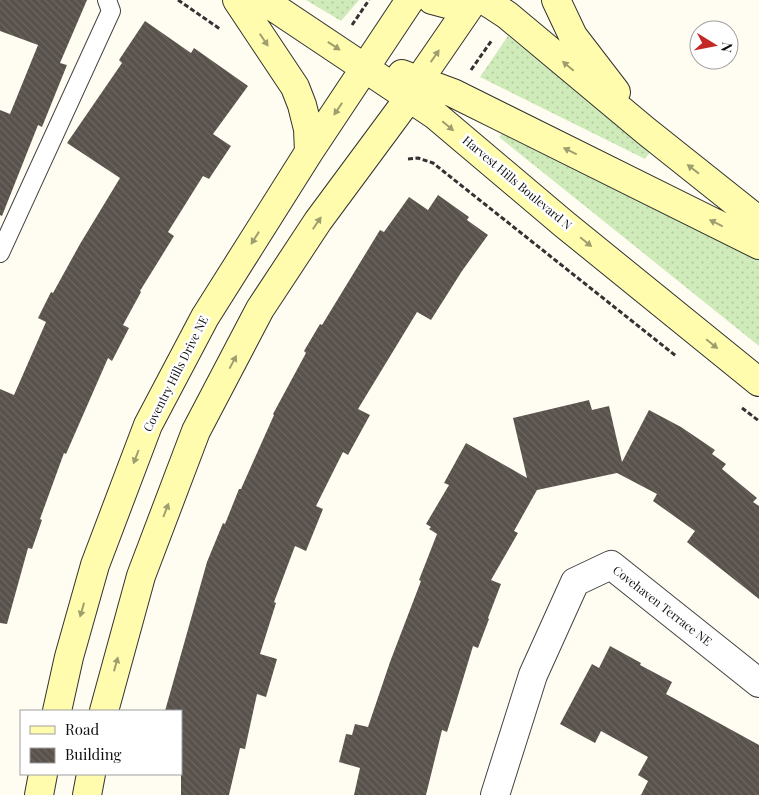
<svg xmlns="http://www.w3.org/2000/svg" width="759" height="795" font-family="'Playfair Display',serif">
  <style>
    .grass { fill: url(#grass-dots) }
    .building { fill: url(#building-back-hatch) }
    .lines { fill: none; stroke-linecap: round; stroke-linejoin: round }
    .lane-casing { stroke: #434343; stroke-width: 20 }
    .street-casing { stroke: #434343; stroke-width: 30 }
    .secondary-casing { stroke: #323232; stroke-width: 30 }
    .path { stroke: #323232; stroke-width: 3; stroke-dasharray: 5 2.5; stroke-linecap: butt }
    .lane { stroke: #fff; stroke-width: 18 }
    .street { stroke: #fff; stroke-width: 28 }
    .secondary { stroke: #fffcad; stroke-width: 28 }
    .oneway { fill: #9f9e6e }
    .labels { text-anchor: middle; stroke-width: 5; stroke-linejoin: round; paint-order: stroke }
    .street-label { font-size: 12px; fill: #101010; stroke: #fff }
  </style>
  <defs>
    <pattern id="grass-dots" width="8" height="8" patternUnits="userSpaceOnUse" patternTransform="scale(1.25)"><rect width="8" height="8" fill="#d0ebba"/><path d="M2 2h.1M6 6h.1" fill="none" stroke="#b2c89f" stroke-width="1.8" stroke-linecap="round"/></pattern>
    <pattern id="building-back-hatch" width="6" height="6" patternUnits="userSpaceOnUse" patternTransform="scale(1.25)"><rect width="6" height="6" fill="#59524c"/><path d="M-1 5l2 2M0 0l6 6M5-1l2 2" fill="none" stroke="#6c6661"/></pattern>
  </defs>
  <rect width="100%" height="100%" fill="#fffdf2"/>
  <path class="grass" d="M 306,0 L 359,0 L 341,21 Z
    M 508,36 L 652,149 L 645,159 L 480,77 Z
    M 508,127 L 759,255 L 759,346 L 499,137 Z"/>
  <path class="building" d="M 0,0 L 87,0 L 60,63 L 67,65 L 42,127 L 38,125 L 2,216 L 0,215 L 0,110 L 10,114 L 38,45 L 0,31 Z
    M 145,21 L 191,53 L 194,48 L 248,86 L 213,134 L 231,146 L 209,179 L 203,176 L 168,232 L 174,236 L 140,291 L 141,292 L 123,325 L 129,328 L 112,361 L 108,358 L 66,454 L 64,453 L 40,519 L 42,520 L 32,549 L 28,548 L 7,624 L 0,623 L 0,389 L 14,395 L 46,322 L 38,318 L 51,292 L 53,293 L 80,244 L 120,178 L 67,143 L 122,63 L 119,60 Z
    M 438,195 L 469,217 L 467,220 L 488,235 L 462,271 L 431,320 L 417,312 L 358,409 L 370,415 L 348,455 L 343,452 L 316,506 L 323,509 L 306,551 L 295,546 L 274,602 L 276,603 L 260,654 L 277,659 L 266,697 L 257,694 L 245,749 L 240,748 L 229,795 L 181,795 L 181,711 L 165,711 L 207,562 L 223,523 L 225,524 L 239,489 L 241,489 L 274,415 L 273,414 L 306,353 L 304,351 L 320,324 L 322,325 L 380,230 L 384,232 L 409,197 L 428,210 Z
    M 589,400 L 592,410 L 609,406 L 622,462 L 649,410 L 681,427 L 715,450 L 712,454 L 726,464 L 722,469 L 757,498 L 753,502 L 759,506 L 759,599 L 687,542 L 695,531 L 653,501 L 657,494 L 617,473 L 537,490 L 514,531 L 518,533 L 491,580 L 501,584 L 488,618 L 489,619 L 478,648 L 473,646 L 447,732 L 442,730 L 426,795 L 354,795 L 360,768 L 339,762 L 346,734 L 352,735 L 355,724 L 368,727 L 390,662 L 421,581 L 419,580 L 437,534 L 429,529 L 431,527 L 426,524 L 449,485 L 444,483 L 466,443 L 527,478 L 513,418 Z
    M 610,646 L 641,663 L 640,665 L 672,682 L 666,694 L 759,745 L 759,795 L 641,795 L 648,781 L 638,775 L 648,757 L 601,731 L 595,743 L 560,724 L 592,664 L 599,668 Z"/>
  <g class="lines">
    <defs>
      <path id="lane" d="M 0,253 L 111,11 L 107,0"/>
      <path id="street" d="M 495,795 L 533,675 L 575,582 L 611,565 L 759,683"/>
      <path id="secondary" d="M 237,0 L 295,87 L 302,105 L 308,129 L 309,152
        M 263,0 L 435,115 L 564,224 L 759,382
        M 432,0 L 451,5 L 465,0
        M 484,0 L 507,15 L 646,131 L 759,221
        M 556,0 L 573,36 L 616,92
        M 402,74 L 453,93 L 759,245
        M 57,711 L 69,657 L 95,565 L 148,425 L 205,317 L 309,152 L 410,0
        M 104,711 L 141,576 L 196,431 L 260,309 L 318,221 L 409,98 L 419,80 L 474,0
        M 39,795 L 43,774
        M 87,795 L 91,774"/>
    </defs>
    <use href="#lane" class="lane-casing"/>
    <use href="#street" class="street-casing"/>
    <use href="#secondary" class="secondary-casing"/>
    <path class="path" d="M 178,0 L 220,29
      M 352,25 L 369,0
      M 471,70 L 492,40
      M 408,159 L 418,158 L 433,163 L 676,356
      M 742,408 L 759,421"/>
    <use href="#lane" class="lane"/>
    <use href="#street" class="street"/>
    <use href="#secondary" class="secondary"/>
  </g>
  <defs><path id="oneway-solid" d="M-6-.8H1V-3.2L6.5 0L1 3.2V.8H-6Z" transform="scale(1.25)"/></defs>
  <g class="oneway">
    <use href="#oneway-solid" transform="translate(264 40) rotate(56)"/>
    <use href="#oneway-solid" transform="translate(334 46) rotate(34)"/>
    <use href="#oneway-solid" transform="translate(435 56) rotate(-55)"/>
    <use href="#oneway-solid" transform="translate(568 66) rotate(-140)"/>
    <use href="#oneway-solid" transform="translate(338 109) rotate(124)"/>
    <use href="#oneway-solid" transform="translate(448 126) rotate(40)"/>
    <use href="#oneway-solid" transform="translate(570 151) rotate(-154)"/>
    <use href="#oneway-solid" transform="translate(693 169) rotate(-142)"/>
    <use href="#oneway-solid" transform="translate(317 223) rotate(-56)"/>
    <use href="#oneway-solid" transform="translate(716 223) rotate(-154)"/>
    <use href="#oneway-solid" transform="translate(255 238) rotate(122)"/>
    <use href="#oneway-solid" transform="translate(586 242) rotate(39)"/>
    <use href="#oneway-solid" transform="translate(712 344) rotate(39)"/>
    <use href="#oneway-solid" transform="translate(233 362) rotate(-62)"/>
    <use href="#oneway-solid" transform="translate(136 457) rotate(111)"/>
    <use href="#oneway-solid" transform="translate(166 510) rotate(-69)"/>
    <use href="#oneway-solid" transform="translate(82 610) rotate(106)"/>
    <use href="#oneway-solid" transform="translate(116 664) rotate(-74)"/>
  </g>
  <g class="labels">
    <g class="street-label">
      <text transform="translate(517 183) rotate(40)" y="4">Harvest Hills Boulevard N</text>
      <text transform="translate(176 374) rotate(-63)" y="4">Coventry Hills Drive NE</text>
      <text transform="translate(662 606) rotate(38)" y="4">Covehaven Terrace NE</text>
    </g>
  </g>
  <rect x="20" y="710" width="162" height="65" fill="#ffffff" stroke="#9f9f9f"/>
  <rect x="30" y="726" width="25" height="8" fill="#fffcad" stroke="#9f9f9f"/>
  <text x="65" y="735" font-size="15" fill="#101010">Road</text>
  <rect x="30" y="748" width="25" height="15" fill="url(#building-back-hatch)" stroke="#9f9f9f"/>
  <text x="65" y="760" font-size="15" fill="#101010">Building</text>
  <g transform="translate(714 45) rotate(100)"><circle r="24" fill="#ffffff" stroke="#9f9f9f"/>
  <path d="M0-4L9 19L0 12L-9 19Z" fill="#c42724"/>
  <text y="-8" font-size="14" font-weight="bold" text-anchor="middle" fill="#101010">N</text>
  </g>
</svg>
